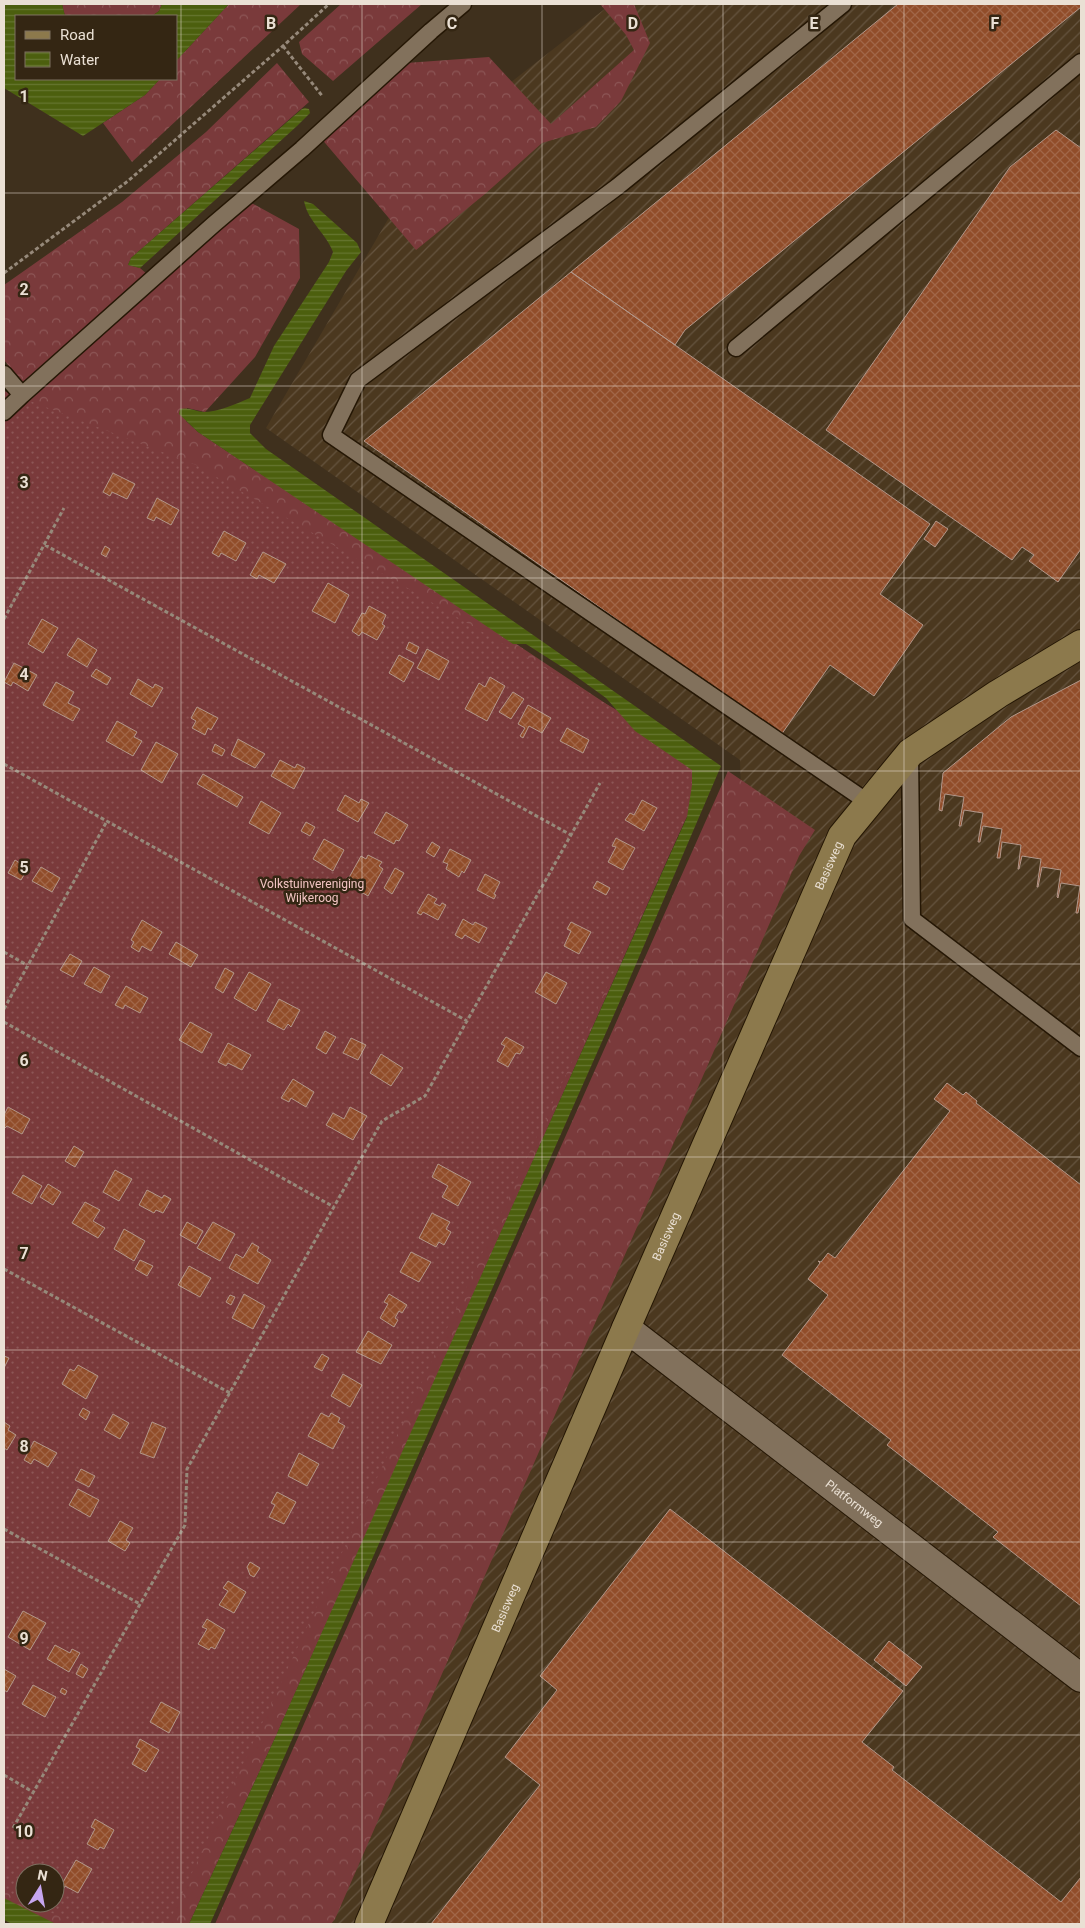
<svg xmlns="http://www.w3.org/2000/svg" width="1085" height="1928" font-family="Roboto,sans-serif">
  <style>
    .industrial { fill: url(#industrial-furrows) }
    .forest { fill: url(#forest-crowns) }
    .garden { fill: url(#garden-dots) }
    .water { fill: url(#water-rules) }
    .building { fill: url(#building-cross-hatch); stroke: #b2978a }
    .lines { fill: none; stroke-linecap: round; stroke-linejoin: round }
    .lane-casing { stroke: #251705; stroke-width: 19 }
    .street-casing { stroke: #251705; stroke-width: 30 }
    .secondary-casing { stroke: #251705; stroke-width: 30 }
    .path { stroke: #96897a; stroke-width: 3; stroke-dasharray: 4 2.5; stroke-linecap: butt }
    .lane { stroke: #82715c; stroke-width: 16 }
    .street { stroke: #82715c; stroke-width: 28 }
    .secondary { stroke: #8c794c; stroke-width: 28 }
    .grid { fill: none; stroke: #eae0d4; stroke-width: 1; stroke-opacity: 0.55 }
    .labels { text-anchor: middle; stroke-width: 5; stroke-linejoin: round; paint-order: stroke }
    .street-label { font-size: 12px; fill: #eae0d4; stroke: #342613 }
    .park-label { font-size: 12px; fill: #f2c4c2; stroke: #342613 }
    .grid-label { font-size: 16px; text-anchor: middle; font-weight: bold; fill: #eae0d4; stroke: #342613; stroke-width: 5; stroke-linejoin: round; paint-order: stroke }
  </style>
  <defs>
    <pattern id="industrial-furrows" width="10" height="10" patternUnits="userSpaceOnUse" patternTransform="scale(1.25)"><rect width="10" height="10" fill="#4b381f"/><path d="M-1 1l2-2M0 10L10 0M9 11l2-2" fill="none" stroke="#65543f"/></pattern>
    <pattern id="forest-crowns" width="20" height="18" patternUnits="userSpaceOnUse" patternTransform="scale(1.25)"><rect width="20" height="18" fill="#7a3a3b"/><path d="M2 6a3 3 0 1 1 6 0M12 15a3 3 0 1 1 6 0" fill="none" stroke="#8d5656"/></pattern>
    <pattern id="garden-dots" width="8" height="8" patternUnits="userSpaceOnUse" patternTransform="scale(1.25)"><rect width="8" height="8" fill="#7a3a3b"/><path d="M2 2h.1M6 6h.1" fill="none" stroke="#8d5656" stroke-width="1.8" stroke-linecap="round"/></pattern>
    <pattern id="water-rules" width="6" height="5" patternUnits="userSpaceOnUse" patternTransform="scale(1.25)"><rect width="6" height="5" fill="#4c5f0e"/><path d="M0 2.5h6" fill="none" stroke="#667630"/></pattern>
    <pattern id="building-cross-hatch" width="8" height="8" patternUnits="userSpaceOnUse" patternTransform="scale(1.25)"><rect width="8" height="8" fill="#914d2a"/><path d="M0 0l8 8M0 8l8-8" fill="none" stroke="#a16648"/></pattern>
  </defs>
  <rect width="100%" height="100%" fill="#3f301d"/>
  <path class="industrial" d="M 611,4 L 1081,4 L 1081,1924 L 256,1924 L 743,849 L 740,760 L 266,428 L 432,144 Z"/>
  <path class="forest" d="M 62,4 L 162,4 L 159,11 L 152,16 L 65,16 Z
    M 229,4 L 301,4 L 132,162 L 103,123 L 145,95 L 160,79 L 176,79 L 176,61 Z
    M 341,4 L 422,4 L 333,81 L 302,54 L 299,42 Z
    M 600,4 L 634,4 L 650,43 L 621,101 L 596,127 L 542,143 L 485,194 L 416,250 L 320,137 L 406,63 L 489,57 L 551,124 L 634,50 L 626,35 Z
    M 277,63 L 309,102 L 131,258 L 128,265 L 140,268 L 148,275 L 24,385 L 4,360 L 4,285 L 122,202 L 206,132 Z
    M 248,201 L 299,229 L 300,278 L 255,357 L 205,412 L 187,408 L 186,421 L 198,432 L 707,771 L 275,1738 L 189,1924 L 54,1924 L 4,1899 L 4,1881 L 25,1893 L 25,1903 L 43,1903 L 67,1916 L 4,421 Z
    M 728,771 L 815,830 L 799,856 L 335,1919 L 331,1924 L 215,1924 Z"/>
  <path class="garden" d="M 4,391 L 196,465 L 711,765 L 168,1924 L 75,1924 L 31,1903 L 55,1903 L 55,1873 L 25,1873 L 25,1900 L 4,1890 Z"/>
  <path class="water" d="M 4,4 L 62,4 L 65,16 L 16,16 L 16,79 L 160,79 L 145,95 L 83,136 L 4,88 Z
    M 162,4 L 229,4 L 176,61 L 176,16 L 152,16 L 159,11 Z
    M 305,108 L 309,109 L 310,113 L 297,126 L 140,268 L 128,265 L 131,258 L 302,109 Z
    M 304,201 L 313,204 L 357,243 L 361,252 L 346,271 L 250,425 L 250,433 L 266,449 L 721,766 L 624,992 L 210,1924 L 189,1924 L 275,1738 L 389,1481 L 687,817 L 692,785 L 692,770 L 635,731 L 606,698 L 570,672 L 526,644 L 513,644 L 198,432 L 179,414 L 180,409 C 189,407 195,411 203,412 C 218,412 236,404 250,398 L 274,346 L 329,262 L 333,252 C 326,233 308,222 304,201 Z
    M 4,1898 L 56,1924 L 12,1924 L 4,1920 Z"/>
  <path class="building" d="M 898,4 L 1081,4 L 1081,7 L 685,330 L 675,345 L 571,272 Z
    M 1056,130 L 1081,148 L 1081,549 L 1058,582 L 1029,561 L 1034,555 L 1022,547 L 1012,560 L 826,430 L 1010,167 Z
    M 571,272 L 930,524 L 880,594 L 923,625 L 874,696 L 830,665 L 781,735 L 364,441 Z
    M 113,473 L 135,484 L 127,499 L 112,492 L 110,496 L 103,492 Z
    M 157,498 L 179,510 L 171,525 L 156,517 L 154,521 L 147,518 Z
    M 936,521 L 948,529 L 935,547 L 924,539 Z
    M 224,531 L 246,543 L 236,561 L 221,553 L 219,557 L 212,553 Z
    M 105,546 L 110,549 L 106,557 L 101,554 Z
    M 263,552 L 286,564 L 274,583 L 259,575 L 257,579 L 250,575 Z
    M 328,583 L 349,595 L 335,623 L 312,611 Z
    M 369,606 L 386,615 L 382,624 L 385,626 L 377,640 L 362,632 L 359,636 L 352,631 L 362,613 L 365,614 Z
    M 42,619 L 58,628 L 43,653 L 28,644 Z
    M 78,638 L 97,650 L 87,667 L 67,655 Z
    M 409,642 L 419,647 L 416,654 L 406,649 Z
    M 427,649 L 449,661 L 439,680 L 417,668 Z
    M 399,655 L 414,663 L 404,682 L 389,673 Z
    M 14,663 L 37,675 L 28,691 L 13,682 L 11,686 L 4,682 Z
    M 96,669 L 111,678 L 107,685 L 91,676 Z
    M 490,677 L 505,686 L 487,721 L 465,709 L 479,683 L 485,687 Z
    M 138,679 L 153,688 L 155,684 L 163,688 L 152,707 L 130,694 Z
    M 1081,680 L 1081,898 L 1078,913 L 1076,913 L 1080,886 L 1061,883 L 1058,898 L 1057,897 L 1061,870 L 1042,867 L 1038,887 L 1037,887 L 1041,859 L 1022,856 L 1019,869 L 1018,869 L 1021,845 L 1002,842 L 1000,858 L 997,858 L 1002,829 L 983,826 L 980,842 L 978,842 L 983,813 L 964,810 L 961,826 L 959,826 L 964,797 L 945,794 L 942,811 L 939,810 L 943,773 L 1011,717 Z
    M 56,682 L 74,692 L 68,703 L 80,709 L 73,721 L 43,705 Z
    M 513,692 L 524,699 L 511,719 L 499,712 Z
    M 528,705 L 551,718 L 542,733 L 529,726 L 523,738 L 520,736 L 525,728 L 518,724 Z
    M 197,707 L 218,718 L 211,730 L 208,728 L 205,735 L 192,728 L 196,721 L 191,718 Z
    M 117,721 L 137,732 L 134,737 L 142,741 L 133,756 L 106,741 Z
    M 567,728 L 589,740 L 583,753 L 560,741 Z
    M 238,739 L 265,754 L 255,768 L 231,755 Z
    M 156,742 L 178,754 L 162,783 L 141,770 Z
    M 215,744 L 225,750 L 222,756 L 212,751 Z
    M 280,760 L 295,768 L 297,764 L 305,768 L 294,789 L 271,776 Z
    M 203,774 L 243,797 L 237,807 L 197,784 Z
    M 345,795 L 359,803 L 361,799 L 369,803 L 358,822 L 337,810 Z
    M 642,800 L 657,808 L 644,831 L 625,820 L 630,813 L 634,815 Z
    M 261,801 L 281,813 L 269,834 L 249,823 Z
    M 386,812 L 408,825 L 399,841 L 396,840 L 394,844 L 374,833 Z
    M 306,822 L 315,827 L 310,836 L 301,831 Z
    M 616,838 L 635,848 L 623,870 L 608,862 L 616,847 L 612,846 Z
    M 324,839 L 344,850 L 333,871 L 313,859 Z
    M 432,842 L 440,847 L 434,857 L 426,852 Z
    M 450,849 L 471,860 L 464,873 L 462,871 L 459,877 L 446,869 L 448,864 L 443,862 Z
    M 368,855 L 382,862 L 379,866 L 383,869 L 368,896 L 346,883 L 361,856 L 366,859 Z
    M 15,860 L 28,868 L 21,880 L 8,873 Z
    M 41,867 L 60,878 L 52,892 L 32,881 Z
    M 395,868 L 404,873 L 392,894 L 384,888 Z
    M 485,874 L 500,882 L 494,894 L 496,895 L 494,899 L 477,890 Z
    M 597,881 L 610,888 L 606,895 L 593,888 Z
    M 428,894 L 437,899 L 434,903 L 440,906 L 442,903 L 446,905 L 438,920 L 423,912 L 421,915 L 417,913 Z
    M 463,919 L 473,925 L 475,922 L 487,928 L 479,943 L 465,935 L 462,939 L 455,935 Z
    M 142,920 L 162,932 L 151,951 L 142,946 L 139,952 L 131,947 L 134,942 L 131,940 Z
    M 571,922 L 591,932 L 579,954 L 564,946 L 571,931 L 567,929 Z
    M 176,942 L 198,955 L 191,967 L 169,954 Z
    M 70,954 L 82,961 L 73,977 L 60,970 Z
    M 94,967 L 110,976 L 101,993 L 84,984 Z
    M 225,968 L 234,973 L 223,993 L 215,988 Z
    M 249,972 L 271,984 L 256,1011 L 234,998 Z
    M 546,972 L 567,983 L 556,1004 L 535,992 Z
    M 126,986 L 148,998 L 140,1013 L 125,1005 L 123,1009 L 115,1005 Z
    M 279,999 L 300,1010 L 291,1027 L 288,1024 L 284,1030 L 267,1021 Z
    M 190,1022 L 212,1034 L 202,1053 L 179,1040 Z
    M 325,1031 L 336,1037 L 326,1054 L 316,1048 Z
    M 506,1037 L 524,1047 L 520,1054 L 516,1053 L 508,1067 L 497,1061 L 505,1046 L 501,1044 Z
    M 351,1038 L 366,1045 L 358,1060 L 343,1053 Z
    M 228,1043 L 251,1055 L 242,1070 L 228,1063 L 226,1066 L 218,1062 Z
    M 381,1054 L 403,1068 L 391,1086 L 370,1073 Z
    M 293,1079 L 314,1092 L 306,1107 L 291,1098 L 289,1102 L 281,1098 Z
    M 947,1083 L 963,1095 L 966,1092 L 977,1101 L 976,1103 L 1081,1185 L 1081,1606 L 993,1537 L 998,1532 L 887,1445 L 891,1440 L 782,1355 L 828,1295 L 808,1279 L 820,1263 L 818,1261 L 821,1262 L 828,1253 L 835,1258 L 950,1111 L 934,1099 Z
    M 8,1107 L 30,1119 L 22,1134 L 7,1126 L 4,1129 L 4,1115 Z
    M 350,1107 L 367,1116 L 353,1140 L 326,1125 L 333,1113 L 344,1119 Z
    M 74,1146 L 84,1152 L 75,1167 L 65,1161 Z
    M 438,1164 L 471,1182 L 458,1206 L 442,1197 L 448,1186 L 432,1177 Z
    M 115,1170 L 132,1179 L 119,1201 L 103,1192 Z
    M 23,1175 L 42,1186 L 32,1204 L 12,1193 Z
    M 48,1184 L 61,1192 L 53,1205 L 40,1197 Z
    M 147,1190 L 162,1198 L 164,1195 L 171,1199 L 163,1213 L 156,1210 L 154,1213 L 139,1205 Z
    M 85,1202 L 100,1210 L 93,1221 L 105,1228 L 98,1238 L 72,1223 Z
    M 432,1213 L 450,1222 L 446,1229 L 451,1232 L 444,1245 L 439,1242 L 436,1247 L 419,1238 Z
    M 187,1222 L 203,1231 L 196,1244 L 180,1235 Z
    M 213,1222 L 235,1234 L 220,1261 L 197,1248 Z
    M 124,1229 L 145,1241 L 134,1261 L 114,1249 Z
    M 252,1243 L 259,1247 L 257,1251 L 271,1260 L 258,1284 L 229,1268 L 236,1254 L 243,1258 Z
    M 411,1252 L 431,1262 L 419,1282 L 400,1272 Z
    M 140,1260 L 153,1266 L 147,1276 L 135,1269 Z
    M 189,1266 L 211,1278 L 200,1297 L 178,1285 Z
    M 244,1294 L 265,1306 L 253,1329 L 232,1318 Z
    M 389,1294 L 407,1305 L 402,1313 L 399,1311 L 395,1318 L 398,1320 L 394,1327 L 380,1318 L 388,1304 L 384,1302 Z
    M 230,1295 L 235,1297 L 231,1305 L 226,1302 Z
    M 368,1331 L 392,1345 L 381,1364 L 356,1352 Z
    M 322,1354 L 329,1358 L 322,1371 L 314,1367 Z
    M 4,1356 L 9,1358 L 4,1368 Z
    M 78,1365 L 98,1376 L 86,1399 L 62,1384 L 70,1369 L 74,1371 Z
    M 343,1374 L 362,1385 L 350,1407 L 331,1396 Z
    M 83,1408 L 90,1412 L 86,1420 L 79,1415 Z
    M 321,1413 L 329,1417 L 331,1413 L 340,1418 L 338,1422 L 345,1426 L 333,1449 L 308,1436 Z
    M 113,1414 L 129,1423 L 120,1439 L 104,1430 Z
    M 4,1422 L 10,1426 L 8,1430 L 16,1435 L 7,1450 L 4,1448 Z
    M 152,1422 L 166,1428 L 154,1458 L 140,1453 Z
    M 34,1441 L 57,1453 L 48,1467 L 34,1459 L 31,1464 L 24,1460 Z
    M 299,1453 L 319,1464 L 307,1486 L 288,1476 Z
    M 81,1469 L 95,1476 L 89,1487 L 75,1480 Z
    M 78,1489 L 99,1500 L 90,1517 L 69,1505 Z
    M 277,1492 L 296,1502 L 284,1524 L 269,1517 L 275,1505 L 271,1503 Z
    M 670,1509 L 903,1691 L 862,1742 L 894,1767 L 892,1770 L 1061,1902 L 1081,1877 L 1081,1924 L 431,1924 L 540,1785 L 505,1757 L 557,1690 L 540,1676 Z
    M 120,1521 L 133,1528 L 126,1540 L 130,1543 L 125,1551 L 108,1541 Z
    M 250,1562 L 260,1568 L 254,1577 L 250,1575 L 247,1567 Z
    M 228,1581 L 246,1592 L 234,1613 L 219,1605 L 228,1591 L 223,1588 Z
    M 23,1611 L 46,1623 L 30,1650 L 8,1637 Z
    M 207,1619 L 225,1630 L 215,1649 L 211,1647 L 209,1650 L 198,1644 L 207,1629 L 202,1627 Z
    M 889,1641 L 922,1667 L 906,1686 L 874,1660 Z
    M 55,1645 L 70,1653 L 72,1649 L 80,1653 L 69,1672 L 47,1659 Z
    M 81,1664 L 88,1669 L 83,1678 L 76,1674 Z
    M 4,1669 L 16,1676 L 7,1692 L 4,1690 Z
    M 33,1685 L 56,1697 L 45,1717 L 22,1704 Z
    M 62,1688 L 67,1691 L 65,1695 L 60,1692 Z
    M 161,1702 L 180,1712 L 169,1733 L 150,1722 Z
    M 140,1739 L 159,1750 L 146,1772 L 132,1764 L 140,1749 L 136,1747 Z
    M 95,1819 L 114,1830 L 104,1849 L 100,1847 L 98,1850 L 87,1844 L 95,1829 L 91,1827 Z
    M 76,1860 L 92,1869 L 78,1893 L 65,1886 L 64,1888 L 63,1887 L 62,1884 Z"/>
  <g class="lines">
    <defs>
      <path id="lane" d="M 843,4 L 617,187 L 358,380 L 331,435 L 869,803
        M 736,348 L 1081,62
        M 4,374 L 22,395 L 4,412
        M 22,395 L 214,224 L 302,149 L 431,31 L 463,4
        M 910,755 L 912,919 L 1081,1048"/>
      <g id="street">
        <path id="s1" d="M 626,1328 L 1081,1678"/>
      </g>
      <g id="secondary">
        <path id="s2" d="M 369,1924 L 626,1328 L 842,836 L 910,753 L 998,694 L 1081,644"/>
      </g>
    </defs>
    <use href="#lane" class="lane-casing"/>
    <use href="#street" class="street-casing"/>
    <use href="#secondary" class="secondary-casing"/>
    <path class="path" d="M 283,46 L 323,97
      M 4,273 L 128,181 L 283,46 L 329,4
      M 45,545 L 571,835
      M 4,619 L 64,508
      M 4,764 L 467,1021
      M 4,952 L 27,965
      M 4,1009 L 107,821
      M 4,1022 L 334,1207
      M 4,1269 L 230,1393
      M 4,1529 L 140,1604
      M 4,1775 L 33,1792
      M 13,1828 L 185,1525 L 187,1469 L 382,1121 L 425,1096 L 600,783"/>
    <use href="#lane" class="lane"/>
    <use href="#street" class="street"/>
    <use href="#secondary" class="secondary"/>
  </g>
  <path class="grid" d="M 181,4 L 181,1924M 362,4 L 362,1924M 542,4 L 542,1924M 723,4 L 723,1924M 904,4 L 904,1924M 4,193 L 1081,193M 4,386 L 1081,386M 4,578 L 1081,578M 4,771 L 1081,771M 4,964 L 1081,964M 4,1157 L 1081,1157M 4,1350 L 1081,1350M 4,1542 L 1081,1542M 4,1735 L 1081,1735"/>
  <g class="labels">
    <g class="street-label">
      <text dy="4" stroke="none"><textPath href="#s2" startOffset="1154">Basisweg</textPath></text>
      <text dy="4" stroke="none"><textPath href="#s2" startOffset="749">Basisweg</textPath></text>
      <text dy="4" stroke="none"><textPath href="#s1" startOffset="288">Platformweg</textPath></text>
      <text dy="4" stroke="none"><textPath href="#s2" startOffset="344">Basisweg</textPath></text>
    </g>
    <g class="park-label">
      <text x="312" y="888">Volkstuinvereniging<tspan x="312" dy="14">Wijkeroog</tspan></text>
    </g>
  </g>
  <g class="grid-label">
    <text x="271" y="29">B</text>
    <text x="452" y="29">C</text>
    <text x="633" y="29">D</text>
    <text x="814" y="29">E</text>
    <text x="995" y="29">F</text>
    <text x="24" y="102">1</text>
    <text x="24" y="295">2</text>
    <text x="24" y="488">3</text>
    <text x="24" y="680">4</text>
    <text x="24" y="873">5</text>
    <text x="24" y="1066">6</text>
    <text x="24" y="1259">7</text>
    <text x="24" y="1452">8</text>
    <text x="24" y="1644">9</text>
    <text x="24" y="1837">10</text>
  </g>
  <rect width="1085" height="1928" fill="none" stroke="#eae0d4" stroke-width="10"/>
  <rect x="15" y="15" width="162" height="65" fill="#342613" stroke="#7d7060"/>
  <rect x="25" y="31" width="25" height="8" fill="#8c794c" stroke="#7d7060"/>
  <text x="60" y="40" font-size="15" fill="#eae0d4">Road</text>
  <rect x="25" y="52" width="25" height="15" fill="url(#water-rules)" stroke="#7d7060"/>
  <text x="60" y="65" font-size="15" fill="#eae0d4">Water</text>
  <g transform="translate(40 1888) rotate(11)"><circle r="24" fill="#342613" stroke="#7d7060"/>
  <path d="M0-4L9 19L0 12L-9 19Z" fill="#c7a6ef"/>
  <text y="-8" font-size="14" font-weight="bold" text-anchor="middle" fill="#eae0d4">N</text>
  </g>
</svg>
